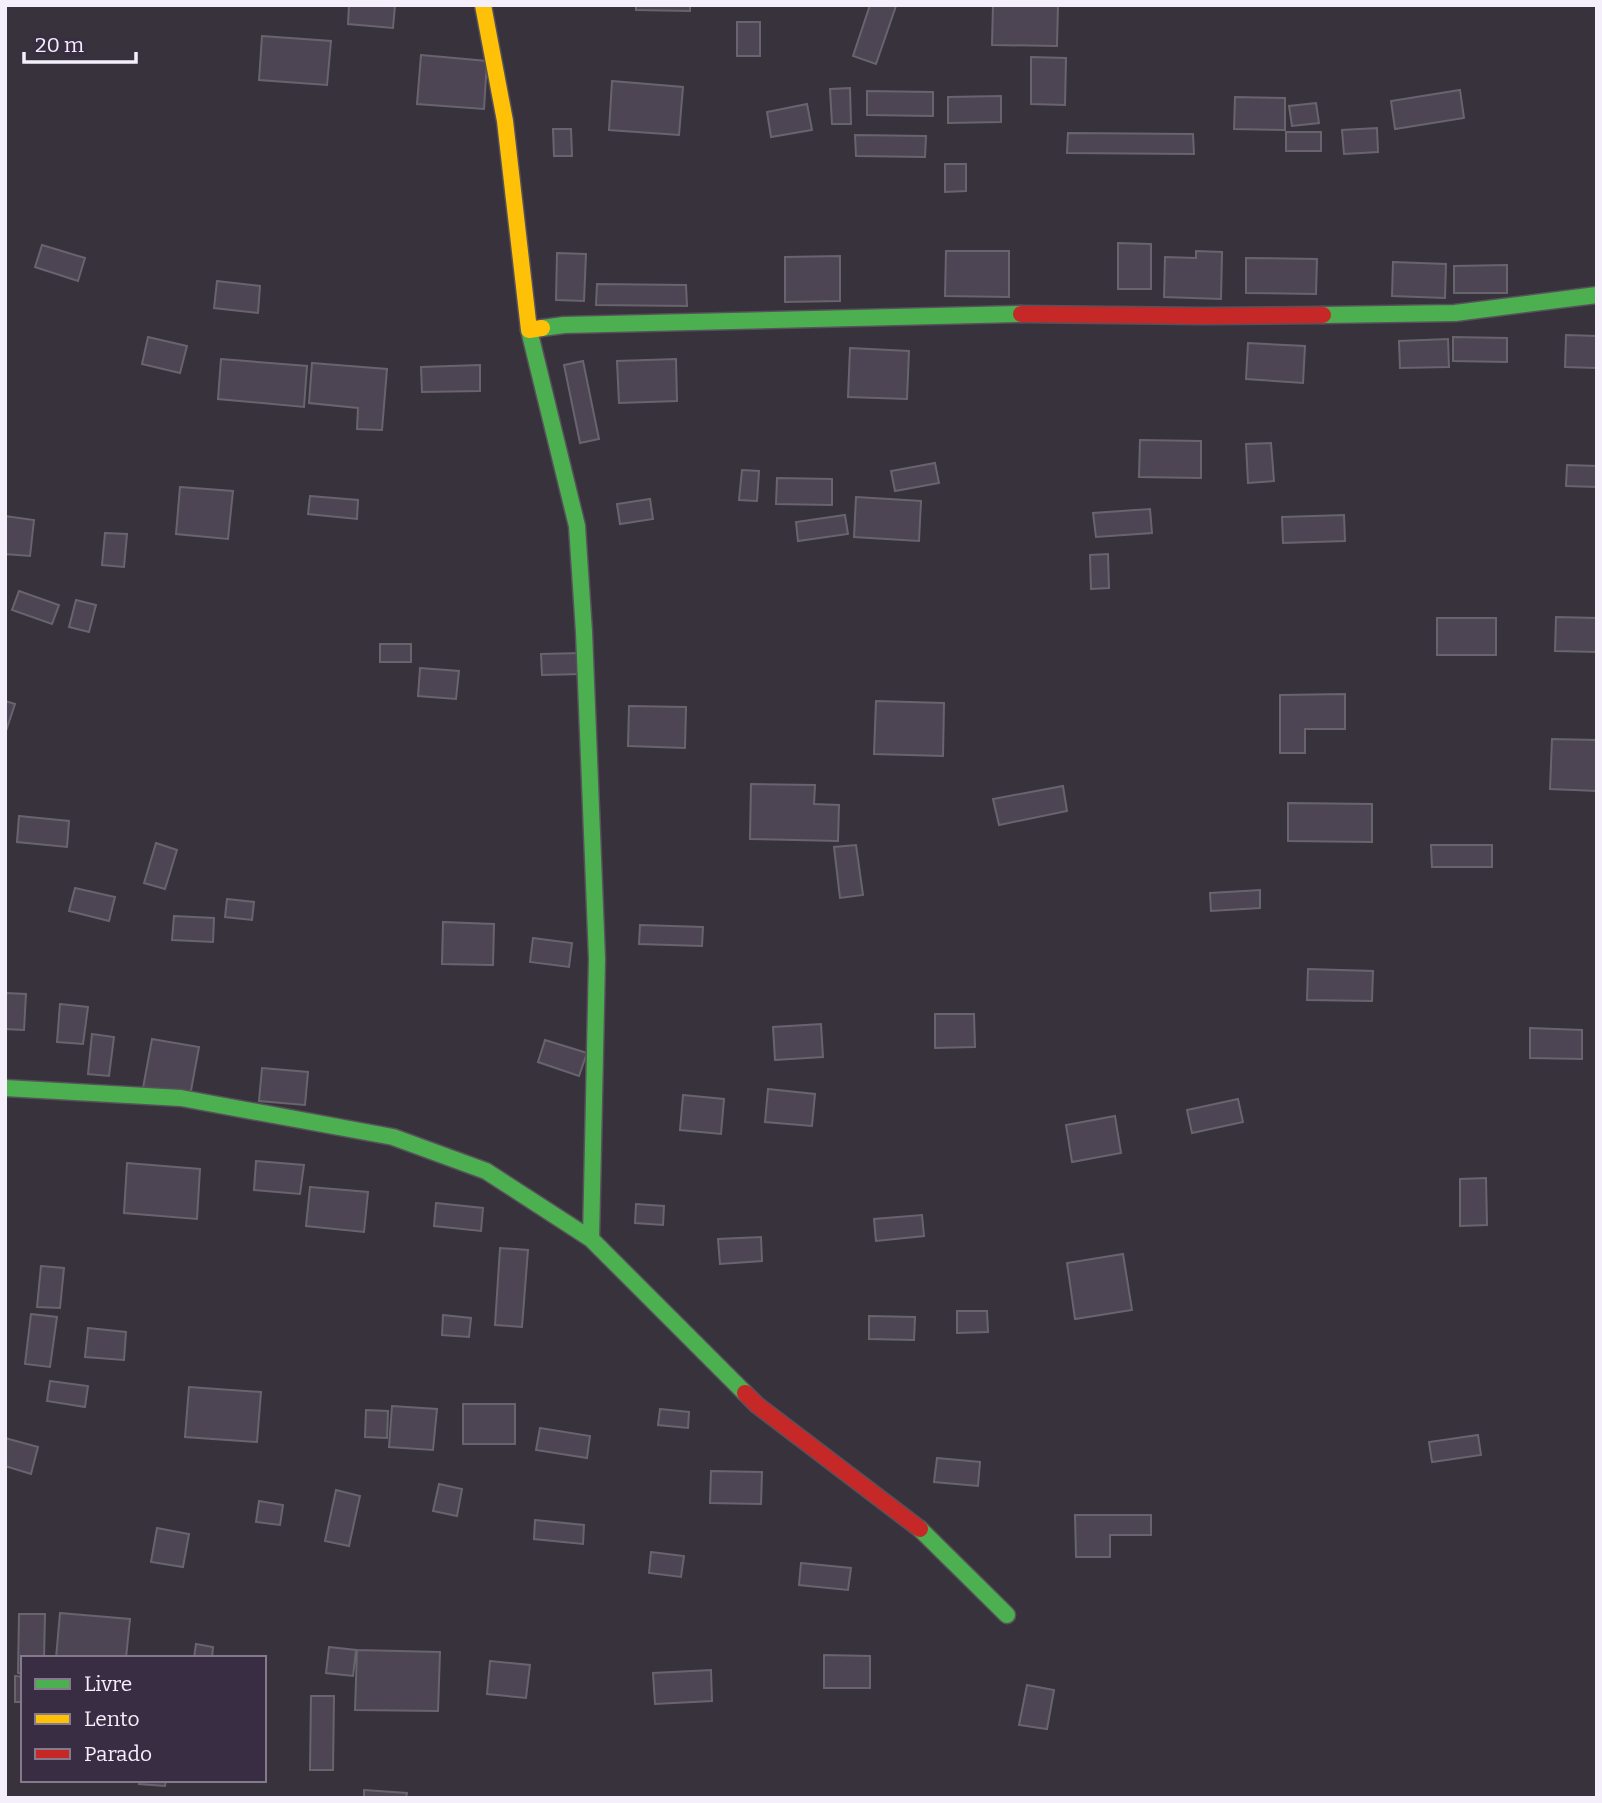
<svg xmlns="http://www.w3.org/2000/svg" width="1602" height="1803" font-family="Bitter,serif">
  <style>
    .building { fill: #4d4553; stroke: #68646d; stroke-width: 2 }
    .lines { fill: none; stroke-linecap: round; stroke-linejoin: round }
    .fast-casing { stroke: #57515b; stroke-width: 19 }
    .slow-casing { stroke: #57515b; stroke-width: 19 }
    .jam-casing { stroke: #57515b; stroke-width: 19 }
    .fast { stroke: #4caf50; stroke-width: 16 }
    .slow { stroke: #ffc107; stroke-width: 16 }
    .jam { stroke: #c62828; stroke-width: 16 }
  </style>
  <rect width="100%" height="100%" fill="#38323d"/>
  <path class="building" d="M 349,5 L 395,5 L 393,28 L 348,24 Z
    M 636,5 L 690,5 L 690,11 L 636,10 Z
    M 870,5 L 896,6 L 876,64 L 853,56 Z
    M 993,5 L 1058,5 L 1057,46 L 992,45 Z
    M 737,22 L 760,22 L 760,56 L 737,56 Z
    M 262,36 L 331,41 L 327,85 L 259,80 Z
    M 421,55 L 487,61 L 484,109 L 417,104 Z
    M 1031,57 L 1066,58 L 1065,105 L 1031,104 Z
    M 612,81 L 683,87 L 679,135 L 609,130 Z
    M 850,88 L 851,124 L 832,124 L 830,89 Z
    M 1460,90 L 1464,118 L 1395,129 L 1391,101 Z
    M 867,91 L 933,92 L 933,116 L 867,115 Z
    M 1001,96 L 1001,122 L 948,123 L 948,97 Z
    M 1235,97 L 1285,98 L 1285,130 L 1234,129 Z
    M 1316,103 L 1319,123 L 1292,126 L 1289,106 Z
    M 807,104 L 812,130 L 771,137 L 767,112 Z
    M 1377,128 L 1378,152 L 1344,154 L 1342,130 Z
    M 553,129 L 571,129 L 572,156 L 554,156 Z
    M 1286,132 L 1321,132 L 1321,151 L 1286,151 Z
    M 1068,133 L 1193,134 L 1194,154 L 1067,153 Z
    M 855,135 L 926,136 L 925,157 L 856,156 Z
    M 945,164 L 966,164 L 966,191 L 945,192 Z
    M 1118,243 L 1151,244 L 1151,289 L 1118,289 Z
    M 42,245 L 85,258 L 78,281 L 35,267 Z
    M 946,251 L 1009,251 L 1009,297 L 945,296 Z
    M 1196,251 L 1222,252 L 1221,299 L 1164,297 L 1165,257 L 1196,258 Z
    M 557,253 L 586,254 L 584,301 L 556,300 Z
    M 840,256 L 840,301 L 785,302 L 785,257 Z
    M 1246,258 L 1317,259 L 1316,294 L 1246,293 Z
    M 1393,262 L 1446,264 L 1445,298 L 1392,296 Z
    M 1507,265 L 1507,293 L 1454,293 L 1454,266 Z
    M 217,281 L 260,286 L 258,313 L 214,308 Z
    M 597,284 L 686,285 L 687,306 L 596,305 Z
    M 1566,335 L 1597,336 L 1597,368 L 1565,367 Z
    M 148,337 L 187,346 L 180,373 L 142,364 Z
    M 1453,337 L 1507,338 L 1507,362 L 1453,361 Z
    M 1448,339 L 1449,367 L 1400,368 L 1399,341 Z
    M 1248,343 L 1305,346 L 1303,383 L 1246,379 Z
    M 850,348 L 909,351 L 907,399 L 848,397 Z
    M 221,359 L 307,366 L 304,407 L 218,399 Z
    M 676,359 L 677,401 L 619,403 L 617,361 Z
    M 583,361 L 599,439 L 580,443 L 564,365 Z
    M 312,363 L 387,369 L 382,430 L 357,429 L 358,408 L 309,403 Z
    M 480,365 L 480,391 L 422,392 L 421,367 Z
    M 1140,440 L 1201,441 L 1201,478 L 1139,477 Z
    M 1271,443 L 1274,481 L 1248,483 L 1246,444 Z
    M 935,463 L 939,483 L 895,491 L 891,471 Z
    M 1567,465 L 1597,466 L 1597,487 L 1566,486 Z
    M 742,470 L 759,471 L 757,501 L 739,500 Z
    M 777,478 L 832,479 L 832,505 L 776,504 Z
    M 180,487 L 233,491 L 228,539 L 176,534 Z
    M 310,496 L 358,500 L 357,519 L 308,514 Z
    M 856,497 L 921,501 L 919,541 L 854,537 Z
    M 650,499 L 653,519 L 620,524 L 617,504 Z
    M 1150,509 L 1152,533 L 1096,537 L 1093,513 Z
    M 845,515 L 848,534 L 798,541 L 796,522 Z
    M 1344,515 L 1345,541 L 1283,543 L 1282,517 Z
    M 5,516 L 34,520 L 30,556 L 5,554 Z
    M 105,533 L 127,534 L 124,567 L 102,565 Z
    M 1108,554 L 1109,588 L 1091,589 L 1090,555 Z
    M 19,591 L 59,605 L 52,624 L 12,610 Z
    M 76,600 L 96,605 L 89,632 L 69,627 Z
    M 1556,617 L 1597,618 L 1597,652 L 1555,651 Z
    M 1437,618 L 1496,618 L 1496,655 L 1437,655 Z
    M 380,644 L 411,644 L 411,662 L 380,662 Z
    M 581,653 L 582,674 L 542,675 L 541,654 Z
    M 420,668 L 459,671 L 456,699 L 418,696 Z
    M 1345,694 L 1345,729 L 1305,729 L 1305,753 L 1280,753 L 1280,695 Z
    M 5,701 L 15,704 L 5,734 Z
    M 876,701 L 944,703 L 943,756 L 874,754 Z
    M 629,706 L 686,707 L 685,748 L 628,746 Z
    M 1552,739 L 1597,740 L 1597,791 L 1550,789 Z
    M 751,784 L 815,785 L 814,804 L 839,805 L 838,841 L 750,839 Z
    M 1063,786 L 1067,811 L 999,825 L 993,799 Z
    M 1288,803 L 1372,804 L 1372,842 L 1288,841 Z
    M 19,816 L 69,821 L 67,847 L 17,842 Z
    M 156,843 L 177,850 L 165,889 L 144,883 Z
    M 856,845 L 863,895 L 840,898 L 834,847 Z
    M 1431,845 L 1492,845 L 1492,867 L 1432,867 Z
    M 75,888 L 115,897 L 109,921 L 69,911 Z
    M 1260,890 L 1260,908 L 1211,911 L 1210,893 Z
    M 227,899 L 254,902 L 252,920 L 225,917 Z
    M 174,916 L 214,918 L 213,942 L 172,940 Z
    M 443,922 L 494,924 L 493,965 L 442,964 Z
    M 640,925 L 703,927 L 702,946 L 639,944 Z
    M 533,938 L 572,943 L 569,967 L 530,962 Z
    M 1308,969 L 1373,971 L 1372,1001 L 1307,1000 Z
    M 5,993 L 26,994 L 24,1030 L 5,1029 Z
    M 60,1004 L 88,1007 L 83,1044 L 57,1042 Z
    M 935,1014 L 974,1014 L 975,1047 L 935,1048 Z
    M 821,1024 L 823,1057 L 775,1060 L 773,1027 Z
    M 1530,1028 L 1582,1030 L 1582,1059 L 1530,1058 Z
    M 92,1034 L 114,1037 L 109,1076 L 88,1074 Z
    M 152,1039 L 199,1047 L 190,1096 L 143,1088 Z
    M 545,1040 L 587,1053 L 579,1076 L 538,1062 Z
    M 262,1068 L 308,1072 L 305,1105 L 259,1101 Z
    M 768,1089 L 815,1094 L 812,1126 L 765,1122 Z
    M 683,1095 L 724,1099 L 721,1134 L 680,1130 Z
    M 1238,1099 L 1243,1122 L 1192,1133 L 1187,1110 Z
    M 1115,1116 L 1121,1153 L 1072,1162 L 1066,1125 Z
    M 256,1161 L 304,1165 L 300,1194 L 254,1190 Z
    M 127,1163 L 200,1169 L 197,1219 L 124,1213 Z
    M 1486,1178 L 1487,1225 L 1460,1226 L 1460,1179 Z
    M 310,1187 L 368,1192 L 364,1232 L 306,1226 Z
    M 436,1203 L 483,1208 L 481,1231 L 434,1226 Z
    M 636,1204 L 664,1206 L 663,1225 L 635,1223 Z
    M 922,1215 L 924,1236 L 876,1241 L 874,1219 Z
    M 761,1237 L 762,1261 L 720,1264 L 718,1239 Z
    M 500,1248 L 528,1250 L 522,1327 L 495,1325 Z
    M 1123,1254 L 1132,1310 L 1075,1319 L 1067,1263 Z
    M 41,1266 L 64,1268 L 60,1308 L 37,1307 Z
    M 957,1311 L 987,1311 L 988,1332 L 957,1333 Z
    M 31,1314 L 57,1317 L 50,1367 L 25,1364 Z
    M 443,1315 L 471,1318 L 469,1337 L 442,1335 Z
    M 869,1316 L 915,1317 L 914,1340 L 869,1339 Z
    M 88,1328 L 126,1332 L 124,1360 L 85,1357 Z
    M 50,1381 L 88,1386 L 85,1407 L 47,1401 Z
    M 189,1387 L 261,1392 L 257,1442 L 185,1437 Z
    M 463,1404 L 515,1404 L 515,1444 L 463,1444 Z
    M 392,1406 L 437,1409 L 433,1450 L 389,1447 Z
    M 660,1409 L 689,1412 L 688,1428 L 658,1425 Z
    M 366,1410 L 388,1411 L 387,1438 L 365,1437 Z
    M 540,1428 L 590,1436 L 587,1458 L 536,1450 Z
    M 1478,1435 L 1481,1455 L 1432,1462 L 1429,1442 Z
    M 5,1438 L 38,1447 L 31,1474 L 5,1466 Z
    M 937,1458 L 980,1462 L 978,1486 L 934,1482 Z
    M 711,1471 L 762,1472 L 761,1504 L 710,1503 Z
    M 439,1484 L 462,1489 L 457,1516 L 433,1511 Z
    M 336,1490 L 360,1496 L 349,1546 L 325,1541 Z
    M 259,1501 L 283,1505 L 280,1525 L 256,1522 Z
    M 1075,1515 L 1151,1515 L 1151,1535 L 1110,1535 L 1110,1557 L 1076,1557 Z
    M 535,1520 L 584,1525 L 583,1544 L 534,1539 Z
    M 157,1528 L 189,1534 L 183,1567 L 151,1562 Z
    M 651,1552 L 684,1556 L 681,1577 L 649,1573 Z
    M 801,1563 L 851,1568 L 848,1590 L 799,1585 Z
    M 60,1613 L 130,1619 L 126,1658 L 56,1658 Z
    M 19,1614 L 45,1614 L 44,1658 L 23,1658 L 23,1674 L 18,1673 Z
    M 196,1644 L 213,1647 L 212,1658 L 194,1658 Z
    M 329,1647 L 356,1650 L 353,1676 L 326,1673 Z
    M 357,1650 L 440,1652 L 438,1711 L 355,1710 Z
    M 824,1655 L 870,1656 L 870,1688 L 824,1688 Z
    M 490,1661 L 530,1665 L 526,1698 L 487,1694 Z
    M 711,1670 L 712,1701 L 655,1704 L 653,1673 Z
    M 15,1676 L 23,1677 L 23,1702 L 15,1702 Z
    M 1027,1685 L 1054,1690 L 1047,1729 L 1019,1725 Z
    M 311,1696 L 334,1696 L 333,1770 L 310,1770 Z
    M 140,1780 L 166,1780 L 165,1786 L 139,1784 Z
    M 364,1790 L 407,1793 L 406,1798 L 364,1798 Z"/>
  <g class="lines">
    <defs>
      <path id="fast" d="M 1323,315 L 1455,313 L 1597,295
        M 542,328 L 564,325 L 1021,314
        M 529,330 L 577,526 L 584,632 L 597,959 L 591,1239
        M 5,1088 L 181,1098 L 393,1137 L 486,1171 L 591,1239 L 745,1393
        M 920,1529 L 1007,1615"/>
      <path id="slow" d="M 483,5 L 505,121 L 529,330 L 542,328"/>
      <path id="jam" d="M 1021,314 L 1204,316 L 1323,315
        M 745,1393 L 757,1405 L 920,1529"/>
    </defs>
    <use href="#fast" class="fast-casing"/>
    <use href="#slow" class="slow-casing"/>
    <use href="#jam" class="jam-casing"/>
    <use href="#fast" class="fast"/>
    <use href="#slow" class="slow"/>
    <use href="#jam" class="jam"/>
  </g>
  <rect width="1602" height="1803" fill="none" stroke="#f5eefb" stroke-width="14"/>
  <rect x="21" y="1656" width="245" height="126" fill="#382d42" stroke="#847a8c" stroke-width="2"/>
  <rect x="35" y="1679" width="35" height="10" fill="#4caf50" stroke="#847a8c" stroke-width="2"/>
  <text x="84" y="1691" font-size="21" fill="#f5eefb">Livre</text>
  <rect x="35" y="1714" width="35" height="10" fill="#ffc107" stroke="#847a8c" stroke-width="2"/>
  <text x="84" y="1726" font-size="21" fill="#f5eefb">Lento</text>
  <rect x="35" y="1749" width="35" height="10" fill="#c62828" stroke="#847a8c" stroke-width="2"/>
  <text x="84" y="1761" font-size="21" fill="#f5eefb">Parado</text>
  <path d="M24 52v10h112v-10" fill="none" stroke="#f5eefb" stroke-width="3.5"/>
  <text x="35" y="52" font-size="21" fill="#f5eefb" stroke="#382d42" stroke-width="5" paint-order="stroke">20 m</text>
</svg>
